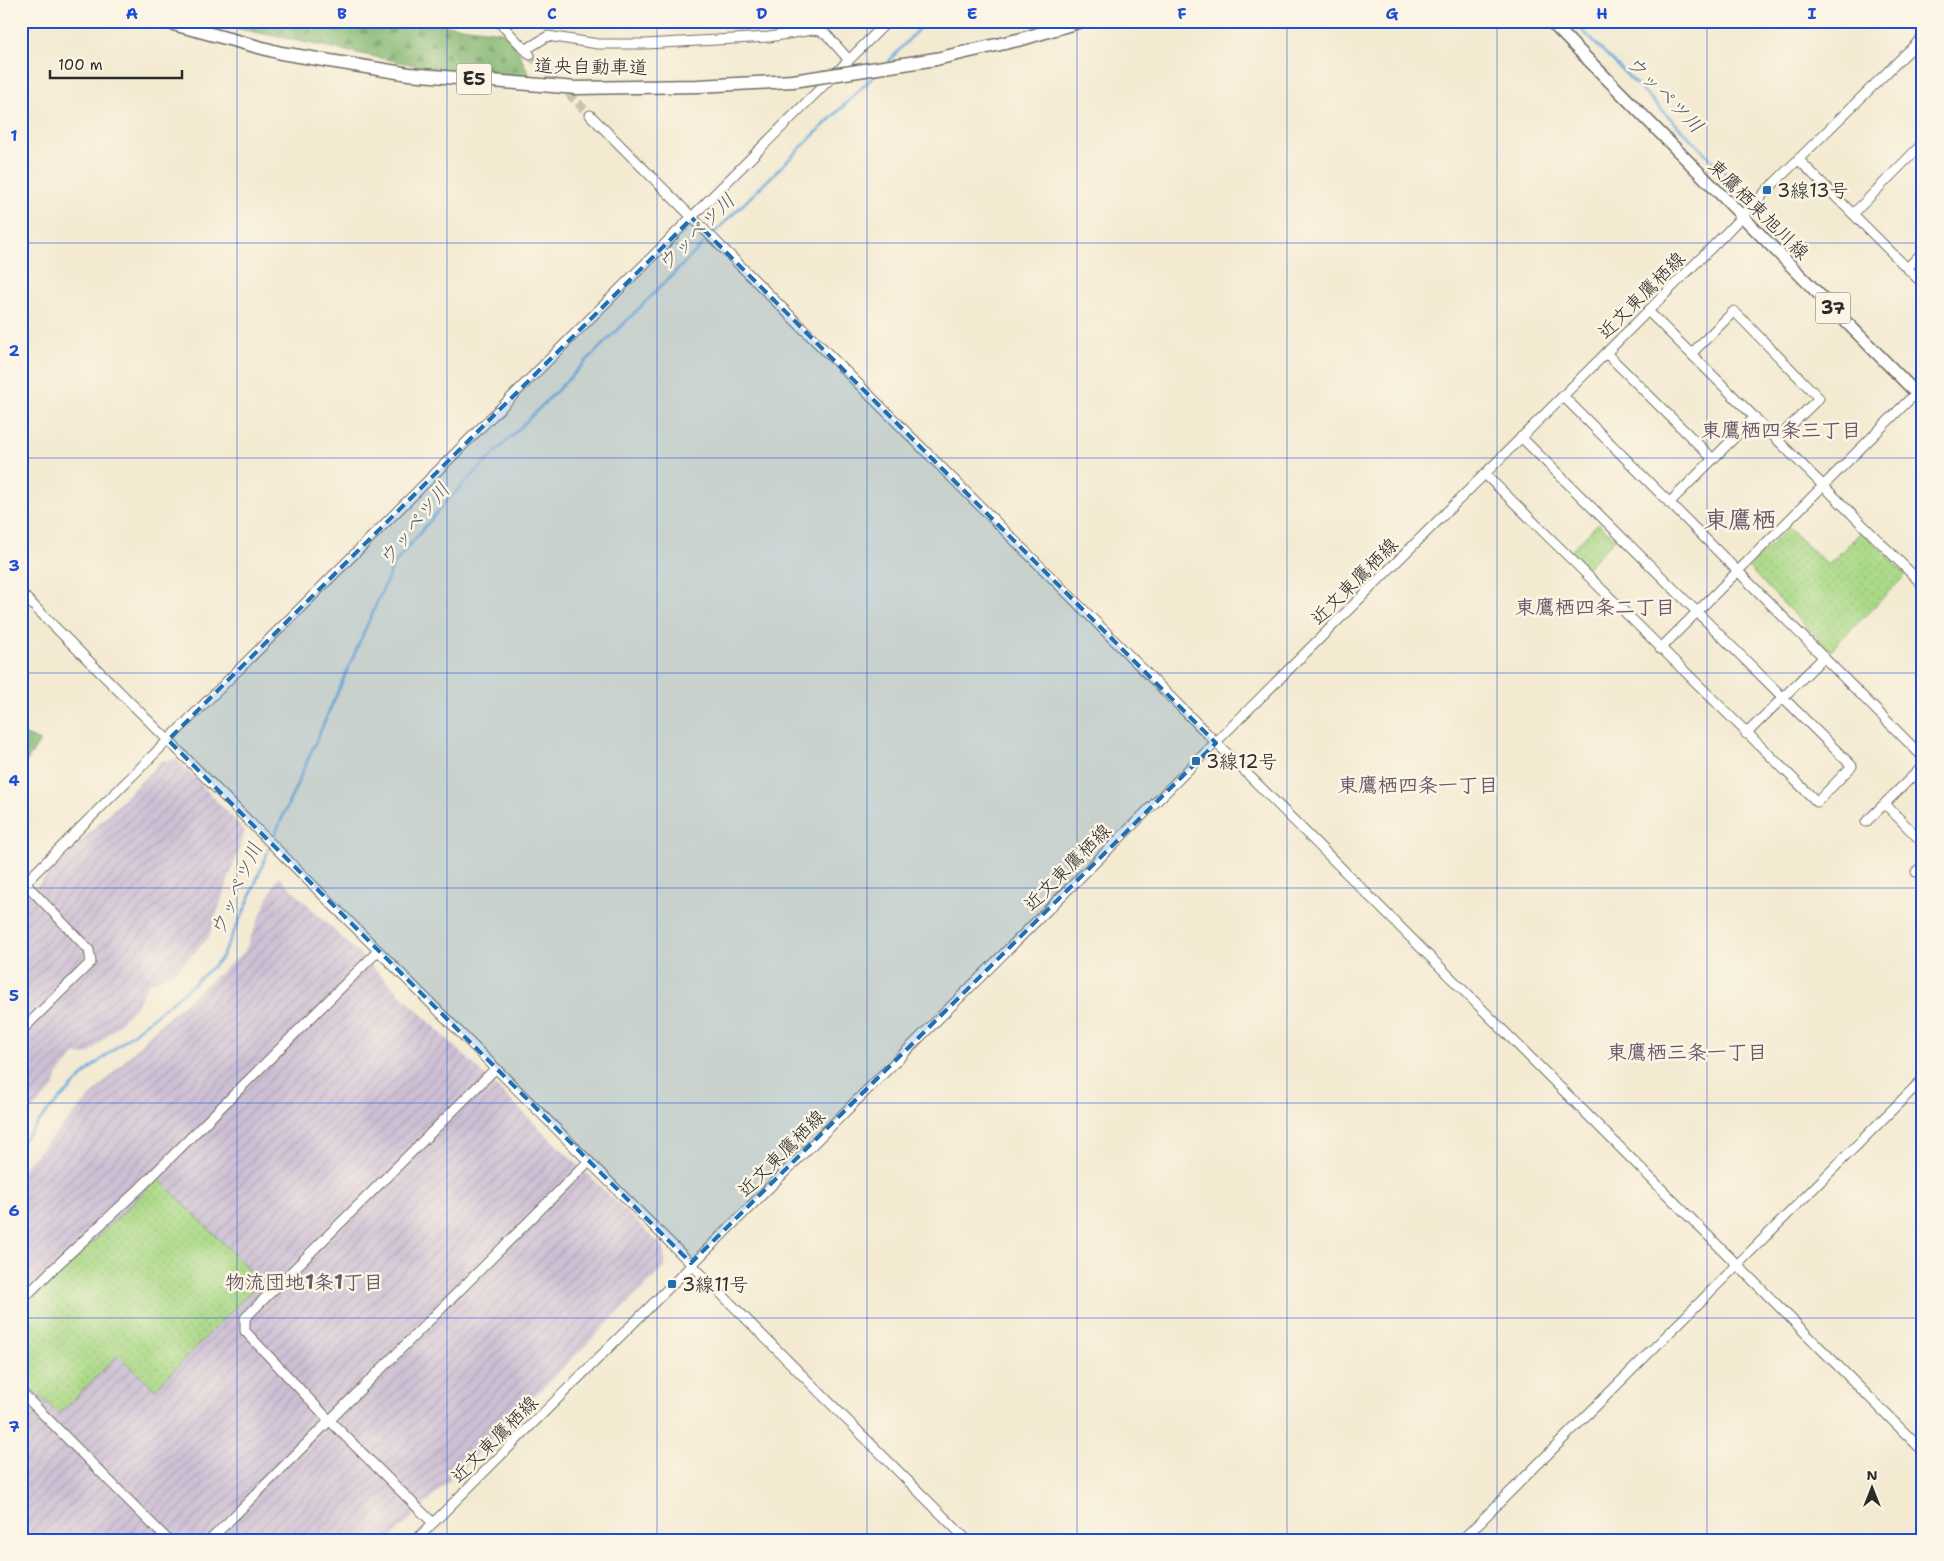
<svg xmlns="http://www.w3.org/2000/svg" width="1944" height="1561" font-family="'Shantell Sans','Klee One',sans-serif">
  <style>
    .industrial { fill: url(#industrial-furrows) }
    .forest { fill: url(#forest-firs); stroke: #58724f }
    .park { fill: url(#park-dots); stroke: #6a8258 }
    .lines { fill: none; stroke-linecap: round; stroke-linejoin: round }
    .stream { stroke: #6dace0; stroke-width: 2.5 }
    .minor-tunnel { stroke: #cbc4b0; stroke-width: 9; stroke-dasharray: 9 4.5; stroke-linecap: butt }
    .minor-casing { stroke: #716e65; stroke-width: 11 }
    .major-casing { stroke: #716e65; stroke-width: 14 }
    .highway-casing { stroke: #716e65; stroke-width: 15 }
    .minor { stroke: #fff; stroke-width: 9 }
    .major { stroke: #fff; stroke-width: 11 }
    .highway { stroke: #fff; stroke-width: 12 }
    .highway-bridge-casing { stroke: #716e65; stroke-width: 15; stroke-linecap: butt }
    .highway-bridge { stroke: #fff; stroke-width: 12 }
    .marked { fill: #1f6fb2; fill-opacity: 0.2; stroke: #1f6fb2; stroke-width: 4; stroke-dasharray: 10 6; stroke-linejoin: round }
    .grid { fill: none; stroke: #1d4ed8; stroke-width: 1; stroke-opacity: 0.55 }
    .poi-dot { fill: #1f6fb2; stroke: #fcf5e5; stroke-width: 2 }
    .labels { text-anchor: middle; stroke-width: 5; stroke-linejoin: round; paint-order: stroke }
    .shield { fill: #fcf5e5; stroke: #6a6863; stroke-width: 1 }
    .shield-label { font-size: 18px; font-weight: bold; fill: #2b2b2b }
    .street-label { font-size: 19px; fill: #2b2b2b; stroke: #fcf5e5 }
    .poi-label { font-size: 19px; fill: #2b2b2b; stroke: #fcf5e5; text-anchor: start }
    .water-label { font-size: 20px; font-style: italic; fill: #42586a; stroke: #fcf5e5 }
    .neighbourhood-label { font-size: 20px; font-weight: bold; fill: #68596a; stroke: #fcf5e5 }
    .district-label { font-size: 24px; font-weight: bold; fill: #68596a; stroke: #fcf5e5 }
    .neatline { fill: none; stroke: #1d4ed8; stroke-width: 2 }
    .grid-label { font-size: 16px; text-anchor: middle; font-weight: bold; fill: #1d4ed8 }
  </style>
  <defs>
    <pattern id="industrial-furrows" width="10" height="10" patternUnits="userSpaceOnUse" patternTransform="scale(1.25)"><rect width="10" height="10" fill="#ccbfd4"/><path d="M-1 1l2-2M0 10L10 0M9 11l2-2" fill="none" stroke="#afa4b6"/></pattern>
    <pattern id="forest-firs" width="22" height="20" patternUnits="userSpaceOnUse" patternTransform="scale(1.25)"><rect width="22" height="20" fill="#86b873"/><path d="M5 1l3.5 6h-7zM16 11l3.5 6h-7z" fill="#6e965f"/></pattern>
    <pattern id="park-dots" width="8" height="8" patternUnits="userSpaceOnUse" patternTransform="scale(1.25)"><rect width="8" height="8" fill="#a9d886"/><path d="M2 2h.1M6 6h.1" fill="none" stroke="#92ba74" stroke-width="1.8" stroke-linecap="round"/></pattern>
  </defs>
  <rect width="100%" height="100%" fill="#fcf5e5"/>
  <filter id="ink" filterUnits="userSpaceOnUse"><feTurbulence type="fractalNoise" baseFrequency=".02" numOctaves="2"/><feDisplacementMap in="SourceGraphic" scale="10" xChannelSelector="R" yChannelSelector="G"/><feConvolveMatrix kernelMatrix="1 2 1 2 8 2 1 2 1" color-interpolation-filters="sRGB"/></filter>
  <filter id="wash" filterUnits="userSpaceOnUse"><feTurbulence type="fractalNoise" baseFrequency=".0096" numOctaves="4" result="noise"/><feDisplacementMap in="SourceGraphic" scale="20" xChannelSelector="R" yChannelSelector="G"/><feGaussianBlur stdDeviation="1.12" result="paint"/><feColorMatrix in="noise" values="0 0 0 0 0 0 0 0 0 0 0 0 0 0 0 0 0 1.4 0 .05"/><feComposite in="paint" operator="in"/></filter>
  <g filter="url(#wash)">
    <rect width="100%" height="100%" fill="#f3ead1"/>
    <path class="industrial" d="M 177,759 L 245,831 L 209,937 L 177,970 L 147,985 L 135,1008 L 89,1054 L 75,1055 L 58,1074 L 54,1087 L 21,1121 L 21,902 L 161,761 Z
      M 278,876 L 664,1248 L 665,1267 L 389,1540 L 21,1540 L 21,1170 L 154,1030 L 244,952 Z"/>
    <path class="forest" d="M 202,21 L 430,21 L 428,23 L 509,33 L 531,78 L 424,67 Z
      M 21,733 L 40,741 L 21,770 Z"/>
    <path class="park" d="M 1598,523 L 1615,539 L 1586,568 L 1569,553 Z
      M 1788,528 L 1828,565 L 1862,531 L 1906,575 L 1830,651 L 1749,568 Z
      M 158,1178 L 261,1281 L 155,1389 L 118,1355 L 59,1414 L 21,1378 L 21,1313 Z"/>
    <g class="lines">
      <path class="stream" d="M 1578,21 L 1578,26 L 1737,185
        M 888,62 L 926,21
        M 272,841 L 394,564 L 444,504 L 719,228 L 877,73
        M 21,1143 L 48,1111 L 91,1068 L 190,987 L 220,960 L 246,907 L 270,846"/>
    </g>
  </g>
  <g filter="url(#ink)">
    <g class="lines">
      <path class="minor-tunnel" d="M 530,55 L 590,115"/>
      <defs>
        <path id="minor" d="M 498,21 L 530,55
          M 525,50 L 548,36 L 598,44 L 645,44 L 769,37 L 812,30 L 820,31 L 827,35 L 849,60
          M 590,115 L 1923,1451
          M 1798,159 L 1923,284
          M 1853,214 L 1923,143
          M 1907,268 L 1923,252
          M 1648,311 L 1923,585
          M 1606,353 L 1713,459
          M 1691,354 L 1734,311 L 1819,398 L 1777,439
          M 1563,396 L 1923,757
          M 1485,474 L 1817,802 L 1852,766 L 1521,437
          M 1669,503 L 1755,417
          M 21,593 L 967,1540
          M 1660,649 L 1923,386
          M 1746,734 L 1824,657
          M 1885,804 L 1923,843
          M 1866,822 L 1923,766
          M 1916,872 L 1923,865
          M 21,887 L 888,21
          M 21,1031 L 91,962 L 89,950 L 25,883
          M 21,1301 L 52,1270 L 140,1188 L 378,951
          M 21,1392 L 168,1540
          M 433,1523 L 330,1421 L 245,1331 L 245,1318 L 496,1068
          M 210,1540 L 589,1161
          M 416,1540 L 1606,353 L 1725,234 L 1767,190 L 1923,37
          M 1462,1540 L 1923,1079"/>
        <path id="major" d="M 1550,21 L 1923,400"/>
        <path id="highway" d="M 162,21 L 281,53 L 409,74 L 576,88 L 698,86 L 793,81
          M 936,59 L 1022,39 L 1081,21"/>
      </defs>
      <use href="#minor" class="minor-casing"/>
      <use href="#major" class="major-casing"/>
      <use href="#highway" class="highway-casing"/>
      <use href="#minor" class="minor"/>
      <use href="#major" class="major"/>
      <use href="#highway" class="highway"/>
      <defs>
        <path id="highway-bridge" d="M 793,81 L 936,59"/>
      </defs>
      <use href="#highway-bridge" class="highway-bridge-casing"/>
      <use href="#highway-bridge" class="highway-bridge"/>
    </g>
  </g>
  <path class="marked" d="M 692,218 L 1216,743 L 691,1263 L 168,740 Z"/>
  <path class="grid" d="M 237,21 L 237,1540M 447,21 L 447,1540M 657,21 L 657,1540M 867,21 L 867,1540M 1077,21 L 1077,1540M 1287,21 L 1287,1540M 1497,21 L 1497,1540M 1707,21 L 1707,1540M 21,243 L 1923,243M 21,458 L 1923,458M 21,673 L 1923,673M 21,888 L 1923,888M 21,1103 L 1923,1103M 21,1318 L 1923,1318"/>
  <g class="poi-dot">
    <rect x="1762" y="185" width="10" height="10" rx="2.5"/>
    <rect x="1191" y="756" width="10" height="10" rx="2.5"/>
    <rect x="667" y="1279" width="10" height="10" rx="2.5"/>
  </g>
  <g class="labels">
    <g class="shield">
      <rect x="456.5" y="63.5" width="35" height="31" rx="4"/>
      <rect x="1815.5" y="292.5" width="35" height="31" rx="4"/>
    </g>
    <g class="shield-label">
      <text x="474" y="85">E5</text>
      <text x="1833" y="314">37</text>
    </g>
    <g class="street-label">
      <text transform="translate(591 66) rotate(1)" y="7">道央自動車道</text>
      <text transform="translate(1759 209) rotate(45)" y="7">東鷹栖東旭川線</text>
      <text transform="translate(1641 295) rotate(-45)" y="7">近文東鷹栖線</text>
      <text transform="translate(1354 581) rotate(-45)" y="7">近文東鷹栖線</text>
      <text transform="translate(1067 867) rotate(-45)" y="7">近文東鷹栖線</text>
      <text transform="translate(781 1153) rotate(-45)" y="7">近文東鷹栖線</text>
      <text transform="translate(494 1439) rotate(-45)" y="7">近文東鷹栖線</text>
    </g>
    <g class="poi-label">
      <text x="1777" y="197">3線13号</text>
      <text x="1206" y="768">3線12号</text>
      <text x="682" y="1291">3線11号</text>
    </g>
    <g class="water-label">
      <text transform="translate(1665 94) rotate(45)" y="7">ウッペツ川</text>
      <text transform="translate(696 232) rotate(-45)" y="7">ウッペツ川</text>
      <text transform="translate(414 524) rotate(-51)" y="7">ウッペツ川</text>
      <text transform="translate(236 889) rotate(-66)" y="7">ウッペツ川</text>
    </g>
    <g class="neighbourhood-label">
      <text x="1781" y="437">東鷹栖四条三丁目</text>
      <text x="1595" y="614">東鷹栖四条二丁目</text>
      <text x="1418" y="792">東鷹栖四条一丁目</text>
      <text x="1687" y="1059">東鷹栖三条一丁目</text>
      <text x="304" y="1289">物流団地1条1丁目</text>
    </g>
    <g class="district-label">
      <text x="1740" y="528">東鷹栖</text>
    </g>
  </g>
  <rect width="1944" height="1561" fill="none" stroke="#fcf5e5" stroke-width="55"/>
  <g transform="translate(1872 1488)" stroke="#fcf5e5" stroke-width="4" paint-order="stroke">
  <path d="M0-4L9 19L0 12L-9 19Z" fill="#2b2b2b"/>
  <text y="-8" font-size="14" font-weight="bold" text-anchor="middle" fill="#2b2b2b">N</text>
  </g>
  <path d="M50 70v8h132v-8" fill="none" stroke="#2b2b2b" stroke-width="2.5"/>
  <text x="58" y="70" font-size="15" fill="#2b2b2b" stroke="#fcf5e5" stroke-width="4" paint-order="stroke">100 m</text>
  <rect x="28" y="28" width="1888" height="1506" class="neatline"/>
  <g class="grid-label">
    <text x="132" y="19">A</text>
    <text x="342" y="19">B</text>
    <text x="552" y="19">C</text>
    <text x="762" y="19">D</text>
    <text x="972" y="19">E</text>
    <text x="1182" y="19">F</text>
    <text x="1392" y="19">G</text>
    <text x="1602" y="19">H</text>
    <text x="1812" y="19">I</text>
    <text x="14" y="141">1</text>
    <text x="14" y="356">2</text>
    <text x="14" y="571">3</text>
    <text x="14" y="786">4</text>
    <text x="14" y="1001">5</text>
    <text x="14" y="1216">6</text>
    <text x="14" y="1432">7</text>
  </g>
</svg>
